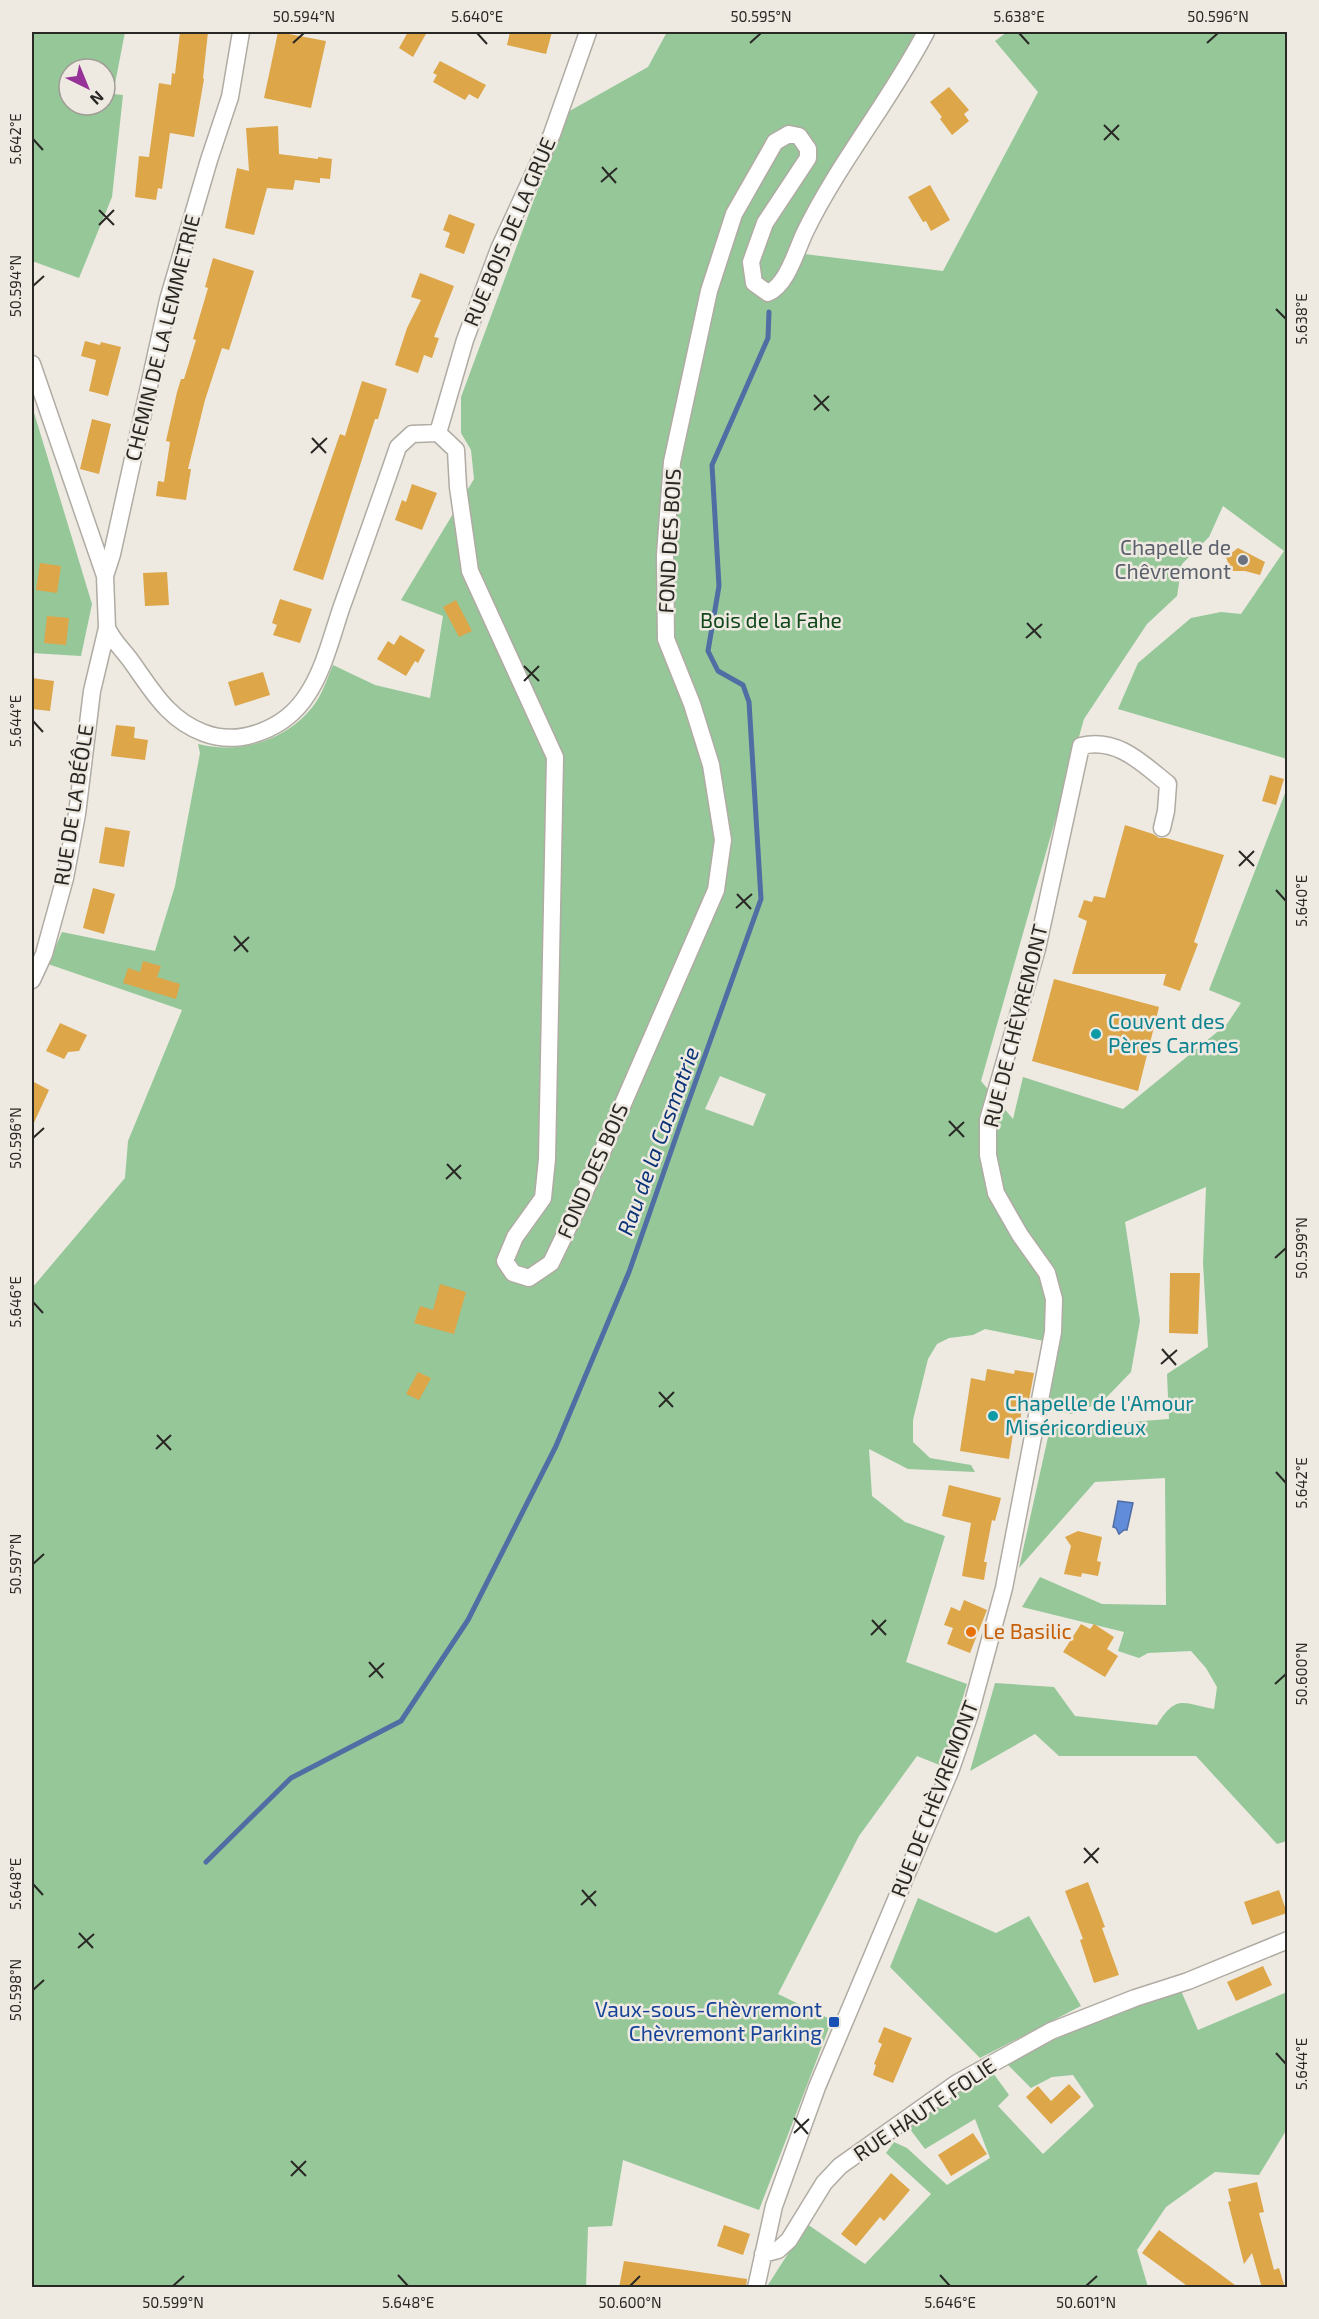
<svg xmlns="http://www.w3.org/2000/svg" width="1319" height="2319" font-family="'Exo 2',sans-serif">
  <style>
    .green { fill: #95c799; fill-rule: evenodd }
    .water { fill: #608cd9; stroke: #506ea3; stroke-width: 1.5 }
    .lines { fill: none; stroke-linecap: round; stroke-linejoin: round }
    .stream { stroke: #506ea3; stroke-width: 5 }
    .building { fill: #dca649 }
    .street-casing { stroke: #b0aba3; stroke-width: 19 }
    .street { stroke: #fff; stroke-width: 16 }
    .ticks { fill: none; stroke: #2a2825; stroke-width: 2 }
    .worship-dot { fill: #6b7280; stroke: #eee9e1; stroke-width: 2 }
    .culture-dot { fill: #0f9aa8; stroke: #eee9e1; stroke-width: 2 }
    .food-dot { fill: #e8710a; stroke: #eee9e1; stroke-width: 2 }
    .transit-dot { fill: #1a4fb4; stroke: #eee9e1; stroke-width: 2 }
    .labels { text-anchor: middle; stroke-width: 5; stroke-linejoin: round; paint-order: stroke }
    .street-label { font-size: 21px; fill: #2a2825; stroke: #eee9e1 }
    .worship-label { font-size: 21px; fill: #5b616d; stroke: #eee9e1; text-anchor: end }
    .park-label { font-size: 21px; fill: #0f471a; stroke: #eee9e1 }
    .culture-label { font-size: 21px; fill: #0d838f; stroke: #eee9e1; text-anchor: start }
    .food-label { font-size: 21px; fill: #c56008; stroke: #eee9e1; text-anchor: start }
    .transit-label { font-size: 21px; fill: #164399; stroke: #eee9e1; text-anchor: end }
    .water-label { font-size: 22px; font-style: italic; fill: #0b3377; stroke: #eee9e1 }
    .neatline { fill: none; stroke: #2a2825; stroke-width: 2 }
    .ticks-label { font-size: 15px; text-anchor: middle; fill: #2a2825 }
  </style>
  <rect width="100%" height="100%" fill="#eee9e1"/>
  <path class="green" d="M 32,32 L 125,32 L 113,94 L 123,95 L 112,197 L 79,278 L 32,261 ZM 69,69 L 105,69 L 105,105 L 69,105 Z
    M 667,32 L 926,32 L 796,253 L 943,271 L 1038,92 L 995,41 L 1007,32 L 1287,32 L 1287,759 L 1118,709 L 1138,663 L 1191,618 L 1221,612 L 1241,614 L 1284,551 L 1223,506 L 1209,537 L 1182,564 L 1177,596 L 1147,624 L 1084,719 L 981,1081 L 1013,1119 L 1023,1077 L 1123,1109 L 1227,1024 L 1241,1003 L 1209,990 L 1287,788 L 1287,1841 L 1277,1844 L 1196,1756 L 1059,1756 L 1035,1734 L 970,1771 L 995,1683 L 1054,1687 L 1075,1716 L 1157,1725 C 1177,1693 1183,1704 1214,1709 L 1217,1687 L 1206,1668 L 1191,1651 L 1148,1653 L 1139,1658 L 1118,1651 L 1124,1632 L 1022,1607 L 1040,1577 L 1102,1604 L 1166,1605 L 1165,1478 L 1095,1482 L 1019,1568 L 1050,1428 L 1169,1419 L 1167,1374 L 1208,1347 L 1203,1263 L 1206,1187 L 1125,1222 L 1140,1321 L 1131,1372 L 1102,1402 L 1071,1414 L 1036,1405 L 1044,1341 L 985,1329 L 973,1335 L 949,1338 L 937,1344 L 928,1359 L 913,1420 L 913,1442 L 930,1458 L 971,1465 L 975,1472 L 908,1469 L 869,1449 L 872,1496 L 905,1522 L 945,1536 L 906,1662 L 967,1684 L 942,1766 L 917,1756 L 859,1836 L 778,1994 L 832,2020 L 759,2210 L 623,2160 L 612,2226 L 588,2227 L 586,2287 L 32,2288 L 32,1288 L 125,1178 L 128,1141 L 182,1010 L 48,964 L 62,932 L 155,951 L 175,886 L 200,753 L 198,744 C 242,755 293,739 318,699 C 324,689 328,676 333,665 L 375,685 L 430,698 L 443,616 L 401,600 L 474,479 L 471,450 L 461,433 L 461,397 L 566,113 L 648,67 ZM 720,1076 L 766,1094 L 753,1126 L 705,1109 Z
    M 32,406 L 92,604 L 81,656 L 32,653 Z
    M 918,1898 L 996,1933 L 1029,1916 L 1081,2006 L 980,2058 L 890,1967 Z
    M 1179,1986 L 1198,2030 L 1287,1992 L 1287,2129 L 1259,2175 L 1215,2172 L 1166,2207 L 1137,2250 L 1148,2287 L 766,2288 L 807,2224 L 865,2264 L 931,2194 L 886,2153 L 894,2142 L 907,2148 L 947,2185 L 990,2158 L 975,2119 L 925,2149 L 903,2120 L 988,2066 L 1009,2095 L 998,2106 L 1043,2154 L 1094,2106 L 1073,2075 L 1052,2077 L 1031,2088 L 1002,2059 Z"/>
  <path class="water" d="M 1118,1501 L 1133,1503 L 1127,1530 L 1124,1530 L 1119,1534 L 1116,1528 L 1113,1527 Z"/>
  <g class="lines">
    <path class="stream" d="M 206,1862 L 291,1778 L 401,1721 L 468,1620 L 556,1446 L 629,1272 L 684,1114 L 761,899 L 749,702 L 743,685 L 718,671 L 708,651 L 719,586 L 712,465 L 768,338 L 769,312"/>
  </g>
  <path class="building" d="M 180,32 L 208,32 L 203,78 L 204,79 L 194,137 L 170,133 L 162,189 L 158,188 L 156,200 L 135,197 L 139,156 L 149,157 L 159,83 L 171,85 L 172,73 L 175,74 Z
    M 278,32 L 326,41 L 311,108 L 264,98 Z
    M 408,32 L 427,32 L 413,57 L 399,48 Z
    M 510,32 L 552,32 L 546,54 L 507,45 Z
    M 440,61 L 486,85 L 478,99 L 469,94 L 465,100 L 433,82 L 437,75 L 433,73 Z
    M 949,87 L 969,110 L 964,114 L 969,121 L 952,135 L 940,119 L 942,117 L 930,102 Z
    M 278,126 L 279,154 L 318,159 L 318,157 L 332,159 L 330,179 L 320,178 L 320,183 L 295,180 L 293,190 L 267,188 L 254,235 L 225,228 L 237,168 L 249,171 L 246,128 Z
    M 930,185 L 950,220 L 931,231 L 926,221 L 923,222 L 908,197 Z
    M 449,214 L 475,224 L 464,254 L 445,247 L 450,233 L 443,230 Z
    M 213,258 L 254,271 L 229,350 L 222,348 L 205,400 L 188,469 L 191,469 L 186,500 L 156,496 L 158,481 L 164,482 L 170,442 L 166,441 L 177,392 L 181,379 L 184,379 L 196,340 L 193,339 L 208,288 L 205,287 Z
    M 420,273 L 454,286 L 434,337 L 439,338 L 432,358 L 424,355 L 418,373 L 395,365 L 407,328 L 421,300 L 411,297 Z
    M 85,341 L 100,345 L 101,342 L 121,347 L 108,396 L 89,391 L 96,360 L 81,356 Z
    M 362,381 L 387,389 L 378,419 L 375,419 L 323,580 L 293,570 L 340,434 L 345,436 Z
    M 92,419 L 111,424 L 99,474 L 80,469 Z
    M 412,484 L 437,493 L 422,530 L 395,520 L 402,500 L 406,502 Z
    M 1238,548 L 1265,562 L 1260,575 L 1245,571 L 1231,571 L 1226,557 Z
    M 40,563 L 61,566 L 57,593 L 36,590 Z
    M 167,572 L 169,605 L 145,606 L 143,573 Z
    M 280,599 L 312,609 L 300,643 L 273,635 L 277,625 L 272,623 Z
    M 456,600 L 472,631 L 459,637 L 443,607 Z
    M 47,616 L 69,618 L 66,645 L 44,643 Z
    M 400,635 L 425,650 L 418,663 L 415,661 L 406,676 L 377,659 L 388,641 L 394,645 Z
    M 263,672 L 270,695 L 235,706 L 228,682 Z
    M 32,678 L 54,681 L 50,711 L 32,709 Z
    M 116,725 L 135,727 L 134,738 L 148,740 L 145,760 L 111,756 Z
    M 1270,775 L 1284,779 L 1276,805 L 1262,801 Z
    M 1125,825 L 1153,834 L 1159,838 L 1166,838 L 1224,855 L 1194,942 L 1198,944 L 1180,991 L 1163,985 L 1166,974 L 1072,974 L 1087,921 L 1078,917 L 1084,900 L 1092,902 L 1094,896 L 1105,898 Z
    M 105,827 L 130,831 L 124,867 L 99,863 Z
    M 93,888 L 115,894 L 104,934 L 83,928 Z
    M 143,961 L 161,966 L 157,977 L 180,984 L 176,999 L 123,983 L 128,968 L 140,972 Z
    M 1054,979 L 1159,1007 L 1138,1091 L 1032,1061 Z
    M 60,1023 L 87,1035 L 79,1051 L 68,1052 L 64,1059 L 46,1051 Z
    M 32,1081 L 49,1090 L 32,1127 Z
    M 1170,1273 L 1200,1273 L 1198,1334 L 1169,1333 Z
    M 440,1284 L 466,1292 L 454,1334 L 414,1323 L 420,1306 L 433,1310 Z
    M 987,1369 L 1014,1374 L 1015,1370 L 1034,1373 L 1028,1405 L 1023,1404 L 1020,1421 L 1015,1421 L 1009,1459 L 960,1451 L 971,1378 L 985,1381 Z
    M 418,1372 L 431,1378 L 419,1400 L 406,1394 Z
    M 949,1485 L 1001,1498 L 995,1521 L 992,1520 L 984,1562 L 987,1562 L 984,1580 L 962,1576 L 971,1523 L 942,1516 Z
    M 1078,1531 L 1102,1537 L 1097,1561 L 1101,1562 L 1098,1576 L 1082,1573 L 1081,1577 L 1064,1574 L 1071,1546 L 1065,1537 Z
    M 964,1600 L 987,1610 L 970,1653 L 947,1644 L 953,1628 L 944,1625 L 951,1607 L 960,1611 Z
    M 1081,1624 L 1090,1629 L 1094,1624 L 1114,1637 L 1107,1649 L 1118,1656 L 1105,1677 L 1063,1652 Z
    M 1088,1882 L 1105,1927 L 1102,1928 L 1119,1975 L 1094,1983 L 1080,1940 L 1083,1939 L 1065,1891 Z
    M 1279,1890 L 1287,1913 L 1252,1925 L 1244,1902 Z
    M 1263,1966 L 1272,1985 L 1236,2001 L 1227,1982 Z
    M 884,2027 L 912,2038 L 893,2083 L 873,2075 L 876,2065 L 874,2064 L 882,2044 L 878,2042 Z
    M 1069,2084 L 1081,2097 L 1051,2124 L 1026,2097 L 1038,2086 L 1051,2101 Z
    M 973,2133 L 987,2154 L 951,2176 L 938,2155 Z
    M 891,2173 L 910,2190 L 884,2221 L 880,2217 L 856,2246 L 841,2234 Z
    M 1257,2182 L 1264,2212 L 1259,2213 L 1274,2270 L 1279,2268 L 1285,2288 L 1262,2288 L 1252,2253 L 1244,2264 L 1228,2202 L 1231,2201 L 1228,2189 Z
    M 724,2225 L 750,2234 L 743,2255 L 717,2246 Z
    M 1159,2230 L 1212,2268 L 1239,2288 L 1190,2288 L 1142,2253 Z
    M 624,2261 L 747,2279 L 746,2288 L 619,2288 Z"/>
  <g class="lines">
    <defs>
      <path id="street" d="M 32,364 L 105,576 L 107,628 L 92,691 L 77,814 L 65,878 L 44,954 L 32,980
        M 438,433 L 465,340 L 499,249 L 552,134 L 588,32
        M 105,576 L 112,554 L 168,300 L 209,160 L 230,97 L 241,32
        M 107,628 C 113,641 122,649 131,661 C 152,690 168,720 204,733 C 241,747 286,728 307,695 C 324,670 332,635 342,606 C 361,553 380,500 398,447 L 412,434 L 438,433 L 456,450 L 458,487 L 470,571 L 555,757 L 547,1159 L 543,1198 L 515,1237 L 505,1261 L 513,1273 L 529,1278 L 551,1263 L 579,1205 L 716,890 L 723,840 L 711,765 L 692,704 L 666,639 L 665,555 L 672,462 L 709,291 L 734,214 L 775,142 L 789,134 L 799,136 L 808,149 L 808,158 L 765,223 L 751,262 L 754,283 L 768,293 C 787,285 796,251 805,232 C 839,162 890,101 926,32
        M 763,2254 L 778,2250 L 789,2240 L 824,2183 L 840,2166 L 957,2083 L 1051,2031 L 1135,1998 L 1188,1981 L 1288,1940
        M 756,2288 L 774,2206 L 817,2087 L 951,1769 L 969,1717 L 1004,1588 L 1053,1332 L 1054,1299 L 1047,1273 L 1020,1235 L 996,1193 L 988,1155 L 988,1120 L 1037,949 L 1081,746 C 1117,737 1142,763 1168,784 L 1166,811 L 1162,828"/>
    </defs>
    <use href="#street" class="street-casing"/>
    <use href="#street" class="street"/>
  </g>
  <path class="ticks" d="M 477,33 L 487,44M 1019,33 L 1029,44M 293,43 L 304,33M 750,43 L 761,33M 1207,43 L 1218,33M 1104,125 L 1119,140M 33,139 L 43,150M 1104,140 L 1119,125M 602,167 L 616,183M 601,182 L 617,168M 99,210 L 114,225M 99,225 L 114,210M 33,286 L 44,276M 1276,309 L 1286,319M 814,395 L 829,411M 814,410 L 829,396M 312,438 L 326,453M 311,453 L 327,438M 1027,623 L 1041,638M 1026,638 L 1042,624M 524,666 L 539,681M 524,681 L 539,666M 33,721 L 43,732M 1239,851 L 1254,866M 1239,866 L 1254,851M 1276,890 L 1286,901M 737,894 L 751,909M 736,908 L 752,894M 234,936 L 248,952M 234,951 L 249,937M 949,1121 L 964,1137M 949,1136 L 964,1122M 33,1138 L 44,1128M 447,1164 L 461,1179M 446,1179 L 461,1165M 1275,1258 L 1286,1248M 33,1302 L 43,1313M 1162,1349 L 1176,1365M 1161,1364 L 1177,1350M 659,1392 L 673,1407M 659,1407 L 674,1392M 157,1435 L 171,1450M 156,1449 L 171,1435M 1276,1472 L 1286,1483M 33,1564 L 44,1554M 872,1620 L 886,1635M 871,1635 L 886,1620M 369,1662 L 383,1678M 369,1677 L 384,1663M 1275,1684 L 1286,1674M 1084,1848 L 1098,1863M 1084,1863 L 1099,1848M 33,1884 L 43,1895M 582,1890 L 596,1906M 581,1905 L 596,1891M 79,1933 L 93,1948M 78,1948 L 94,1934M 33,1990 L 44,1980M 1276,2053 L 1286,2064M 794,2118 L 808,2134M 794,2133 L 809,2119M 291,2161 L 306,2176M 291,2176 L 306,2161M 398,2275 L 408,2286M 940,2275 L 950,2286M 173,2286 L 184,2276M 630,2286 L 640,2276M 1086,2286 L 1097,2276"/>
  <circle class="worship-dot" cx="1243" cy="560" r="6"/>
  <g class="culture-dot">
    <circle cx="1096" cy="1034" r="6"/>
    <circle cx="993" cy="1416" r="6"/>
  </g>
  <circle class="food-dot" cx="971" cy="1632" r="6"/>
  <rect class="transit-dot" x="828" y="2016" width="12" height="12" rx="3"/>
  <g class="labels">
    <g class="street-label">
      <text transform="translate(510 232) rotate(-67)" y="7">RUE BOIS DE LA GRUE</text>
      <text transform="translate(163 338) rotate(-76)" y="7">CHEMIN DE LA LEMMETRIE</text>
      <text transform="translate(670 541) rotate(-87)" y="7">FOND DES BOIS</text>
      <text transform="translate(74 805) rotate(-81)" y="7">RUE DE LA BÉÔLE</text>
      <text transform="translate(1016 1026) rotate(-76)" y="7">RUE DE CHÈVREMONT</text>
      <text transform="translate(593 1171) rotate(-66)" y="7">FOND DES BOIS</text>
      <text transform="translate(935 1799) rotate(-69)" y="7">RUE DE CHÈVREMONT</text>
      <text transform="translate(925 2110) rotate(-34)" y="7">RUE HAUTE FOLIE</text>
    </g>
    <g class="worship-label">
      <text x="1231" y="555">Chapelle de<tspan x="1231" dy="24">Chêvremont</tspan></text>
    </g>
    <g class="park-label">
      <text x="771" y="628">Bois de la Fahe</text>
    </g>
    <g class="culture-label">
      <text x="1108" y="1029">Couvent des<tspan x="1108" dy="24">Pères Carmes</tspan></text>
      <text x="1005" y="1411">Chapelle de l'Amour<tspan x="1005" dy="24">Miséricordieux</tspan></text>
    </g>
    <g class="food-label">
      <text x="983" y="1639">Le Basilic</text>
    </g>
    <g class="transit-label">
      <text x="822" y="2017">Vaux-sous-Chèvremont<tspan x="822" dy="24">Chèvremont Parking</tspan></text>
    </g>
    <g class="water-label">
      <text transform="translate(658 1141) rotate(-70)" y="8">Rau de la Casmatrie</text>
    </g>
  </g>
  <rect width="1319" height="2319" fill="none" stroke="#eee9e1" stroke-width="66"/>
  <g transform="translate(87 87) rotate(137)"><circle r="28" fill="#eee9e1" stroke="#a09c96" stroke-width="1.5"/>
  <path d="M0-4.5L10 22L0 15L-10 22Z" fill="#973398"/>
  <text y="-9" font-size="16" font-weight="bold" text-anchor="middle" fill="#2a2825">N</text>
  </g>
  <rect x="33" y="33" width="1253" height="2253" class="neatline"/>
  <g class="ticks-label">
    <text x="304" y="22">50.594°N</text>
    <text x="477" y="22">5.640°E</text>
    <text x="761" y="22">50.595°N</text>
    <text x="1019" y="22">5.638°E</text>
    <text x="1218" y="22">50.596°N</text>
    <text transform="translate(16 139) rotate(-90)" y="5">5.642°E</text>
    <text transform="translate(16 286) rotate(-90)" y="5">50.594°N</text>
    <text transform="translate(1302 319) rotate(-90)" y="5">5.638°E</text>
    <text transform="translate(16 721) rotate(-90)" y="5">5.644°E</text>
    <text transform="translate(1302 901) rotate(-90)" y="5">5.640°E</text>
    <text transform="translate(16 1138) rotate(-90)" y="5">50.596°N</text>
    <text transform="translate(1302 1248) rotate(-90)" y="5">50.599°N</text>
    <text transform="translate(16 1302) rotate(-90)" y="5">5.646°E</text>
    <text transform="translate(1302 1483) rotate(-90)" y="5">5.642°E</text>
    <text transform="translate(16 1564) rotate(-90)" y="5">50.597°N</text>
    <text transform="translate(1302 1674) rotate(-90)" y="5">50.600°N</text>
    <text transform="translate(16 1884) rotate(-90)" y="5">5.648°E</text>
    <text transform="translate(16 1990) rotate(-90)" y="5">50.598°N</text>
    <text transform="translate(1302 2064) rotate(-90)" y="5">5.644°E</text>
    <text x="173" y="2308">50.599°N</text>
    <text x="408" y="2308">5.648°E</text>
    <text x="630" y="2308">50.600°N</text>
    <text x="950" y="2308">5.646°E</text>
    <text x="1086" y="2308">50.601°N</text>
  </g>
</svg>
